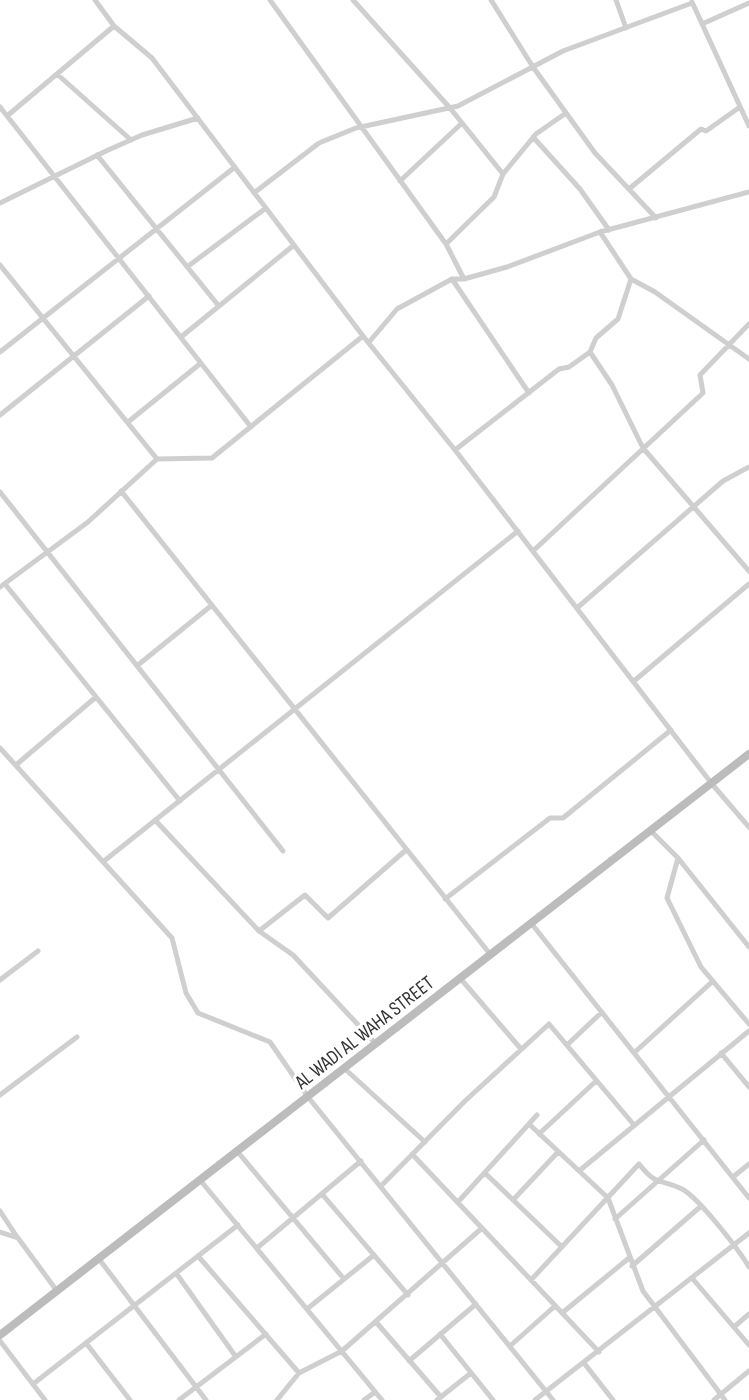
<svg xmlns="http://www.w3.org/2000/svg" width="749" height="1400" font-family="'Sofia Sans Condensed',sans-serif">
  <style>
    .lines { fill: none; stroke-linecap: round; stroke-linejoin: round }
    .minor { stroke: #cfcfcf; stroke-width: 5 }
    .secondary { stroke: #bcbcbc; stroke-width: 8 }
    .labels { text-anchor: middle; stroke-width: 6; stroke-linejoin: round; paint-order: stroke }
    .street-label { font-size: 20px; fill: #323232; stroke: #fff }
  </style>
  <rect width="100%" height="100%" fill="#fff"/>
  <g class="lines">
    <path class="minor" d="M 95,0 L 114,26 L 152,58 L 363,336 L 455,450 L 712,784 L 749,827
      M 270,0 L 446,244 L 464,279
      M 353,0 L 450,108 L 503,174 L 494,197 L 446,244
      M 491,0 L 533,67 L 595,153 L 656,218
      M 616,0 L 626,28
      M 692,2 L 749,126
      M 702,24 L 749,3
      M 57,74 L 131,140
      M 0,107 L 251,427
      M 7,116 L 114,26
      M 533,137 L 580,189 L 609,230
      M 97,155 L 218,305
      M 503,174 L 536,134 L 566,113
      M 400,181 L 462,123
      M 629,189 L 701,129 L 706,131 L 740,107
      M 254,193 L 319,143 L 356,128 L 458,106 L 563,51 L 692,3
      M 0,203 L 106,151 L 142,135 L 198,118
      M 600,232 L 631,279 L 655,292 L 749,359
      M 0,265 L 157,459
      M 187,267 L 266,208
      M 452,279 L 529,393
      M 181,337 L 294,245
      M 370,341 L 397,309 L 452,279 L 464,279 L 507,267 L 600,232 L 749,192
      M 0,352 L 235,167
      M 590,352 L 596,338 L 618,319 L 631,279
      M 0,415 L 149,296
      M 128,422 L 201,363
      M 455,450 L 559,369 L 569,367 L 590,352 L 612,385 L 643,448 L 749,571
      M 121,491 L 490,954
      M 0,492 L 283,851
      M 533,551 L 703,393 L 700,375 L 749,324
      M 5,584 L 180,801
      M 0,587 L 88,522 L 157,459 L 212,458 L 363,336
      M 577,608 L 723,481 L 749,467
      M 138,665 L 212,605
      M 634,681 L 749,584
      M 0,748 L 172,938 L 186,993 L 198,1013 L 270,1042 L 308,1097 L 553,1400
      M 16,765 L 96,697
      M 155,820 L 259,931 L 293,955 L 376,1044
      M 651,831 L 678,858 L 749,947
      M 678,858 L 667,898 L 701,967 L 749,1024
      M 104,861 L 518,531
      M 445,899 L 550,818 L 563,818 L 671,730
      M 531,923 L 749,1198
      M 259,931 L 305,895 L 328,918 L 406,850
      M 460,978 L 521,1049
      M 0,980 L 38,951
      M 567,1045 L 602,1012
      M 635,1052 L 713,981
      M 721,1053 L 749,1087
      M 345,1069 L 425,1142
      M 0,1095 L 77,1037
      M 529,1124 L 608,1198 L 643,1291 L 725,1400
      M 539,1134 L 596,1081
      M 237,1151 L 344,1279
      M 412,1154 L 599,1352
      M 579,1171 L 749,1031
      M 485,1173 L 562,1247
      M 733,1177 L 749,1164
      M 200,1180 L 382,1400
      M 381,1186 L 465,1101 L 549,1024 L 634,1125
      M 322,1194 L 408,1295
      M 513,1200 L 558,1152
      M 458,1202 L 537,1115
      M 0,1211 L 17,1237
      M 615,1219 L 704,1140
      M 0,1232 L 18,1238 L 57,1291
      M 257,1248 L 361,1161
      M 198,1256 L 299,1373
      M 99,1259 L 206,1400
      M 632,1266 L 700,1207
      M 176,1273 L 236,1357
      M 692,1278 L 749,1345
      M 531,1280 L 639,1164 C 657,1187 660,1178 682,1189 C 699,1198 739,1250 749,1267
      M 307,1309 L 374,1255
      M 562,1313 L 629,1258
      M 376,1322 L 441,1397
      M 734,1327 L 749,1314
      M 440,1334 L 493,1400
      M 0,1341 L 45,1400
      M 86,1343 L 130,1400
      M 510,1346 L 555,1306
      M 409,1361 L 476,1304
      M 584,1363 L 613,1400
      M 33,1384 L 238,1225
      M 179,1400 L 266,1334
      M 277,1400 L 299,1373 L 342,1351 L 482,1228
      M 364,1400 L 375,1392
      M 437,1400 L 471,1373
      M 535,1400 L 749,1233
      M 714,1400 L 749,1371"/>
    <path class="secondary" d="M 0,1335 L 749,754"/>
  </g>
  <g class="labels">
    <g class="street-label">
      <text transform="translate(364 1032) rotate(-38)" y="7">AL WADI AL WAHA STREET</text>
    </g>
  </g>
</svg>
